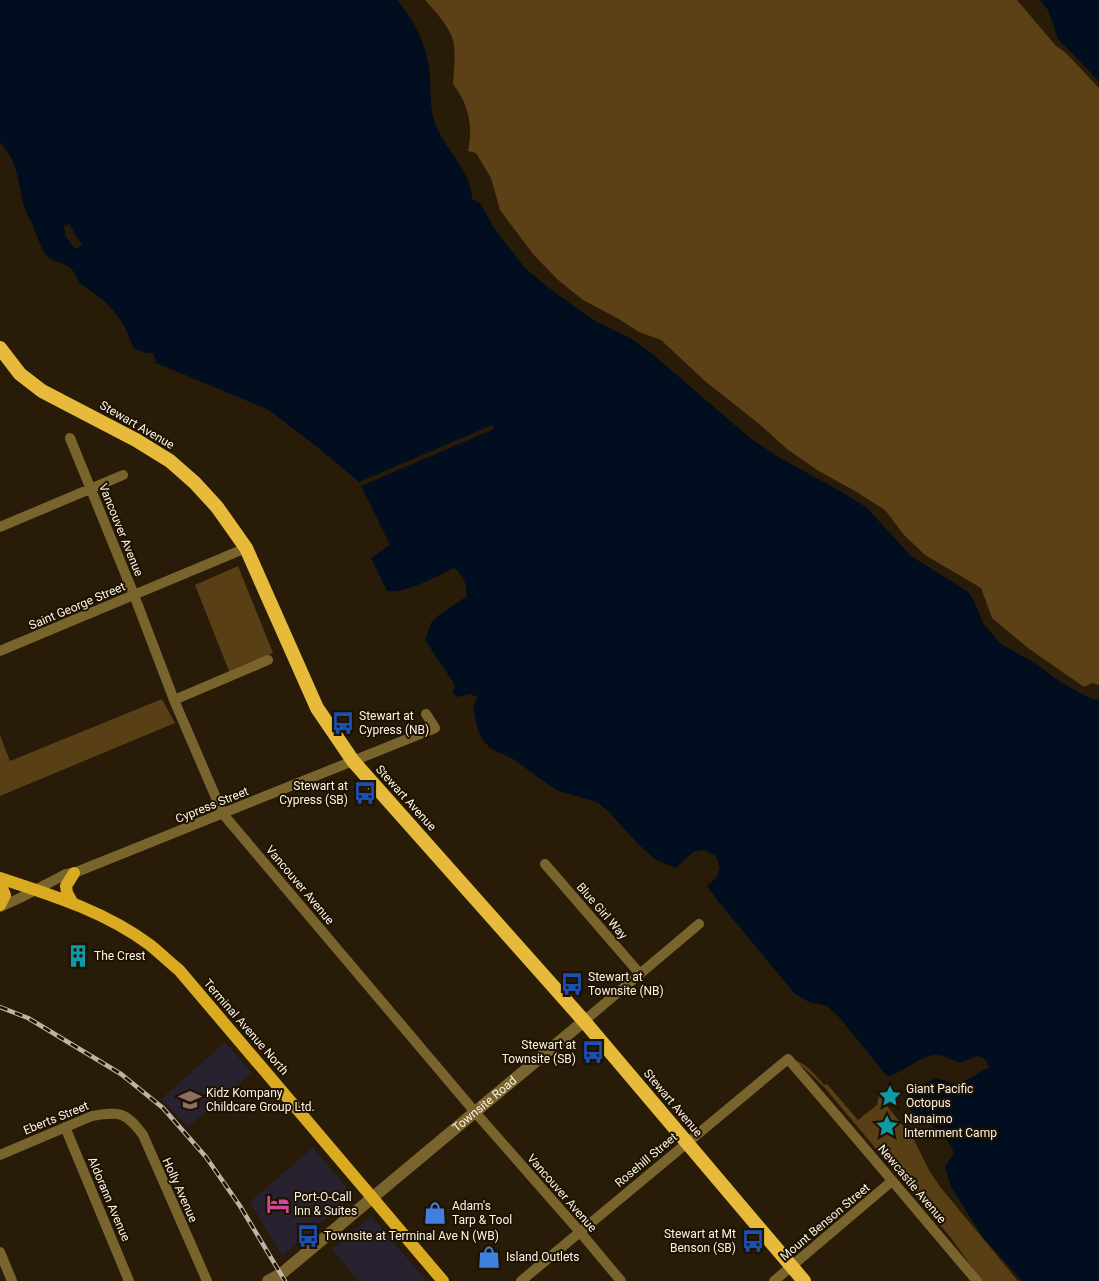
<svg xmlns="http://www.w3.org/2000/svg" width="1099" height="1281" font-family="Roboto,sans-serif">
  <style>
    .commercial { fill: #282130 }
    .green { fill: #583f16 }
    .forest { fill: #5b4115 }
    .water { fill: #000e1f }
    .pier { fill: #281b07 }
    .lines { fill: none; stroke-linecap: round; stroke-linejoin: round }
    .minor { stroke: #7a642d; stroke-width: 10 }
    .tertiary { stroke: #7a642d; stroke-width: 12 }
    .primary { stroke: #daaa21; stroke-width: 12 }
    .trunk { stroke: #e8ba3c; stroke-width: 14 }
    .rail-casing { stroke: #beb4a6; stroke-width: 4.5 }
    .rail { stroke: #1e1201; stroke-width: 2.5; stroke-dasharray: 8; stroke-linecap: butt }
    .labels { text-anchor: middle; stroke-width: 4; stroke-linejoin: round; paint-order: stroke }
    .street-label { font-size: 12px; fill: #fcf3e7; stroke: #1e1201 }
    .poi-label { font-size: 12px; fill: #fcf3e7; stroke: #1e1201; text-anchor: start }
  </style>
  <rect width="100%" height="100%" fill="#281b07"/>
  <path class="commercial" d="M 225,1042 L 252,1073 L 188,1127 L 161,1099 Z
    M 313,1147 L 350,1192 L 348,1200 L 282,1256 L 250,1202 Z
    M 371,1216 L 427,1281 L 358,1281 L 332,1249 Z"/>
  <path class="green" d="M 238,566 L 273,653 L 229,671 L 195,585 Z
    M 162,699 L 175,723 L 0,796 L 0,735 L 10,761 Z
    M 788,1058 C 805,1062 813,1072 824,1085 L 827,1084 L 858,1120 L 877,1105 L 879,1096 L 913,1138 L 930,1172 L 941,1188 L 1018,1281 L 982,1281 L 951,1238 L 824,1087 L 804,1068 Z"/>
  <path class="forest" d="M 425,0 L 1017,0 L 1056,46 L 1066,53 L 1099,88 L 1099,685 L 1092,683 L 1084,687 L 1028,648 L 992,618 L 981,588 L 925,555 L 904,535 L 885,510 L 855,491 L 817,470 L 787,449 L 758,423 L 706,382 L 661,340 L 639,332 L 617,318 L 583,300 L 557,279 L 533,254 L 500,210 L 491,178 L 476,153 L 468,151 C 473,125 469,105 453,84 C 454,70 456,53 453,40 C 449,26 434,10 425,0 Z"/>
  <path class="water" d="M 0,0 L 397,0 C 414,20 426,43 429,69 C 432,90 428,111 438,130 C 448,152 472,173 472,199 L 480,203 L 494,228 L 525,268 L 549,288 L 593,320 L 632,339 L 650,352 L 751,439 L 780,458 L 840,491 L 866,507 L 911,556 L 968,592 L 974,601 L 983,623 L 1001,644 L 1038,665 L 1057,680 L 1091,699 L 1099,700 L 1099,1281 L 1022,1281 L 982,1236 L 951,1187 L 945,1167 L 954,1153 C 946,1132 933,1127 916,1115 C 911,1112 907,1105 904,1100 L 910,1091 L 936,1078 L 958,1085 L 989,1067 L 986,1060 L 978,1056 L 959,1063 C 953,1060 944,1055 937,1055 C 917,1056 905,1073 887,1076 L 839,1017 L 827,1006 L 809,1002 L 795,994 L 718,901 L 707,886 L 716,878 L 720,869 L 716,856 L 703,850 L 693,852 L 676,868 L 656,860 L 638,844 L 608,811 L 597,802 L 556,790 L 513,759 L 492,749 L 485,743 L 478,731 L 473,706 L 478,697 L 470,694 L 457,697 L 453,693 L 455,685 L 425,640 L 431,623 L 439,615 L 466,597 C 468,585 463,575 454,568 C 434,577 409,593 387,591 L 371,558 L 390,545 L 359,482 L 316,446 L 269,410 L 154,362 L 156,360 L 153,353 L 146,353 L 133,348 C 123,315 107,301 79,283 C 72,257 52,267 44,252 C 39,243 36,233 32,223 C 29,217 26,213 24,206 C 19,190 19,172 11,158 C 8,152 4,147 0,142 Z
    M 1040,0 L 1099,0 L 1099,81 L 1058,39 L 1048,10 Z"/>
  <path class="pier" d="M 69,224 L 82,245 L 75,249 L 64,234 L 66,232 L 63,227 Z
    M 492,425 L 494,429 L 361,486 L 359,482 Z"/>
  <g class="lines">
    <path class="minor" d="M 70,438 L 134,595 L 174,700 L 223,814 L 475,1112 L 580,1232 L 621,1281
      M 0,527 L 123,475
      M 0,651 L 246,548
      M 174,700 L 268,660
      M 545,864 L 640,974
      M 0,907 L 20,898 L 66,874 L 74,873 L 435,728 L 426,714
      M 584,1021 L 699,924
      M 65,1127 L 129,1281
      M 0,1155 L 92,1116 C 120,1111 126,1112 143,1135 L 207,1281
      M 0,1252 L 12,1281
      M 521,1281 L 788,1059 C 852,1132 914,1207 977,1281
      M 774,1281 L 892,1181"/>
    <path class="tertiary" id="s1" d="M 268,1281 L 281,1274 L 584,1021"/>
    <path class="primary" d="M 0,878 C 52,895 106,912 150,945 C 160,953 169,962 179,970 L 443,1281
      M 0,883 L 5,895 L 0,905
      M 72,902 L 67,893 L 66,886 L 74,873"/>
    <path class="trunk" d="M 0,348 L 20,374 L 42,391 L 136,440 L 170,461 L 195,483 L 217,507 L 246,548 L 317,708 L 353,761 L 584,1021 L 804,1281"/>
    <defs>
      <path id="rail" d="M 0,1007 L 28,1018 L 121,1074 L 163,1108 L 206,1157 L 240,1206 L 285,1281"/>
    </defs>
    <use href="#rail" class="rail-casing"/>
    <use href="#rail" class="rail"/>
  </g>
  <defs>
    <symbol id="bus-bare" viewBox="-9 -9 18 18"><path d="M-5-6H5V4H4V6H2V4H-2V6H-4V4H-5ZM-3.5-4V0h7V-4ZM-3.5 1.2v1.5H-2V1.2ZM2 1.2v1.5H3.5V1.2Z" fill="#1a4fb4" stroke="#1e1201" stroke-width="2.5" paint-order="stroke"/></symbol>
    <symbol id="building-bare" viewBox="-9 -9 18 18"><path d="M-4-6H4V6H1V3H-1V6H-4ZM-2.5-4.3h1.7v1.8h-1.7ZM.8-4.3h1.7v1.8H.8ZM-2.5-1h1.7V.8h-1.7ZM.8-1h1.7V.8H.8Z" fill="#0f9aa8" stroke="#1e1201" stroke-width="2.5" paint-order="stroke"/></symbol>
    <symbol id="sight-bare" viewBox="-9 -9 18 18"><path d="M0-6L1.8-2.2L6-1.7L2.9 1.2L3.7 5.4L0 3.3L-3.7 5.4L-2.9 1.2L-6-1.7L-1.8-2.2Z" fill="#0f9aa8" stroke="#1e1201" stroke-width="2.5" paint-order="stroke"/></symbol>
    <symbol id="school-bare" viewBox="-9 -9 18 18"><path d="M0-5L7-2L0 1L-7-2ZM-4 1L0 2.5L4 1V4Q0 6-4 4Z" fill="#8d6e63" stroke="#1e1201" stroke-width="2.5" paint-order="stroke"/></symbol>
    <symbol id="hotel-bare" viewBox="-9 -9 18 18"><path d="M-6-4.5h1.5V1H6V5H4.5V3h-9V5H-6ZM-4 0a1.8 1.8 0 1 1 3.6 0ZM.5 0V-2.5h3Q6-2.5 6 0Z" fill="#d1479c" stroke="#1e1201" stroke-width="2.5" paint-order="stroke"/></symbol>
    <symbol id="shop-bare" viewBox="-9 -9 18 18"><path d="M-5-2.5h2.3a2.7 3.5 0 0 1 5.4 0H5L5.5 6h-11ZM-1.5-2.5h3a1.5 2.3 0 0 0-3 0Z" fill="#3f7fe0" stroke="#1e1201" stroke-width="2.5" paint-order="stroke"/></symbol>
  </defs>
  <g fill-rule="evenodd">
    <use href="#bus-bare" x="327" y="707" width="32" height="32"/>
    <use href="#bus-bare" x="349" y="777" width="32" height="32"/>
    <use href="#building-bare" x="62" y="940" width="32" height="32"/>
    <use href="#bus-bare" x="556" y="968" width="32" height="32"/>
    <use href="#bus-bare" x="577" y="1036" width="32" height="32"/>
    <use href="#sight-bare" x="874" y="1080" width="32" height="32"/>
    <use href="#school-bare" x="174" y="1084" width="32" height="32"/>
    <use href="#sight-bare" x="871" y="1110" width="32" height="32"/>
    <use href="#hotel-bare" x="262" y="1188" width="32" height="32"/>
    <use href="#shop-bare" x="419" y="1197" width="32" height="32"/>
    <use href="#bus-bare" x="292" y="1220" width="32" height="32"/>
    <use href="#bus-bare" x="737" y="1225" width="32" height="32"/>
    <use href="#shop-bare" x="473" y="1241" width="32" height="32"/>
  </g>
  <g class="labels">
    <g class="street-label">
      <text transform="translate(137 425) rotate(30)" y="4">Stewart Avenue</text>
      <text transform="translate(121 530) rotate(68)" y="4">Vancouver Avenue</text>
      <text transform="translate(77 606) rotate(-23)" y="4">Saint George Street</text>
      <text transform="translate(406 798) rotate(48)" y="4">Stewart Avenue</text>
      <text transform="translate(212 805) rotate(-22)" y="4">Cypress Street</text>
      <text transform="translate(300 885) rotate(50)" y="4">Vancouver Avenue</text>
      <text transform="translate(602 911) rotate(49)" y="4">Blue Girl Way</text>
      <text transform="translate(246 1027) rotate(49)" y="4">Terminal Avenue North</text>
      <text transform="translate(673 1103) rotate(50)" y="4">Stewart Avenue</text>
      <text dy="4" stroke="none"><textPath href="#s1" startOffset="280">Townsite Road</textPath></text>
      <text transform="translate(56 1118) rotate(-22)" y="4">Eberts Street</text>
      <text transform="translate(646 1160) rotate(-40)" y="4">Rosehill Street</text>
      <text transform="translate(912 1184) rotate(50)" y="4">Newcastle Avenue</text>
      <text transform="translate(180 1190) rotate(66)" y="4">Holly Avenue</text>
      <text transform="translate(562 1193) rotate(49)" y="4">Vancouver Avenue</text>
      <text transform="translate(109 1199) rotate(67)" y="4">Aldorann Avenue</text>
      <text transform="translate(825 1222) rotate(-40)" y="4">Mount Benson Street</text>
    </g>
    <g class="poi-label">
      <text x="359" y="720">Stewart at<tspan x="359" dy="14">Cypress (NB)</tspan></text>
      <text x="348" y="790" text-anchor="end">Stewart at<tspan x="348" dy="14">Cypress (SB)</tspan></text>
      <text x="94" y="960">The Crest</text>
      <text x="588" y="981">Stewart at<tspan x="588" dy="14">Townsite (NB)</tspan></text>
      <text x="576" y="1049" text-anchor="end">Stewart at<tspan x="576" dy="14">Townsite (SB)</tspan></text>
      <text x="906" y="1093">Giant Pacific<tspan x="906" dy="14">Octopus</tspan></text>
      <text x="206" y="1097">Kidz Kompany<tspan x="206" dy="14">Childcare Group Ltd.</tspan></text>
      <text x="904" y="1123">Nanaimo<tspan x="904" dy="14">Internment Camp</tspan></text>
      <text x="294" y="1201">Port-O-Call<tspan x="294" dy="14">Inn &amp; Suites</tspan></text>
      <text x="452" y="1210">Adam's<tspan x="452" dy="14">Tarp &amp; Tool</tspan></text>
      <text x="736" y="1238" text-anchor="end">Stewart at Mt<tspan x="736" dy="14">Benson (SB)</tspan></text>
      <text x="324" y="1240">Townsite at Terminal Ave N (WB)</text>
      <text x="506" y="1261">Island Outlets</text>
    </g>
  </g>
</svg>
